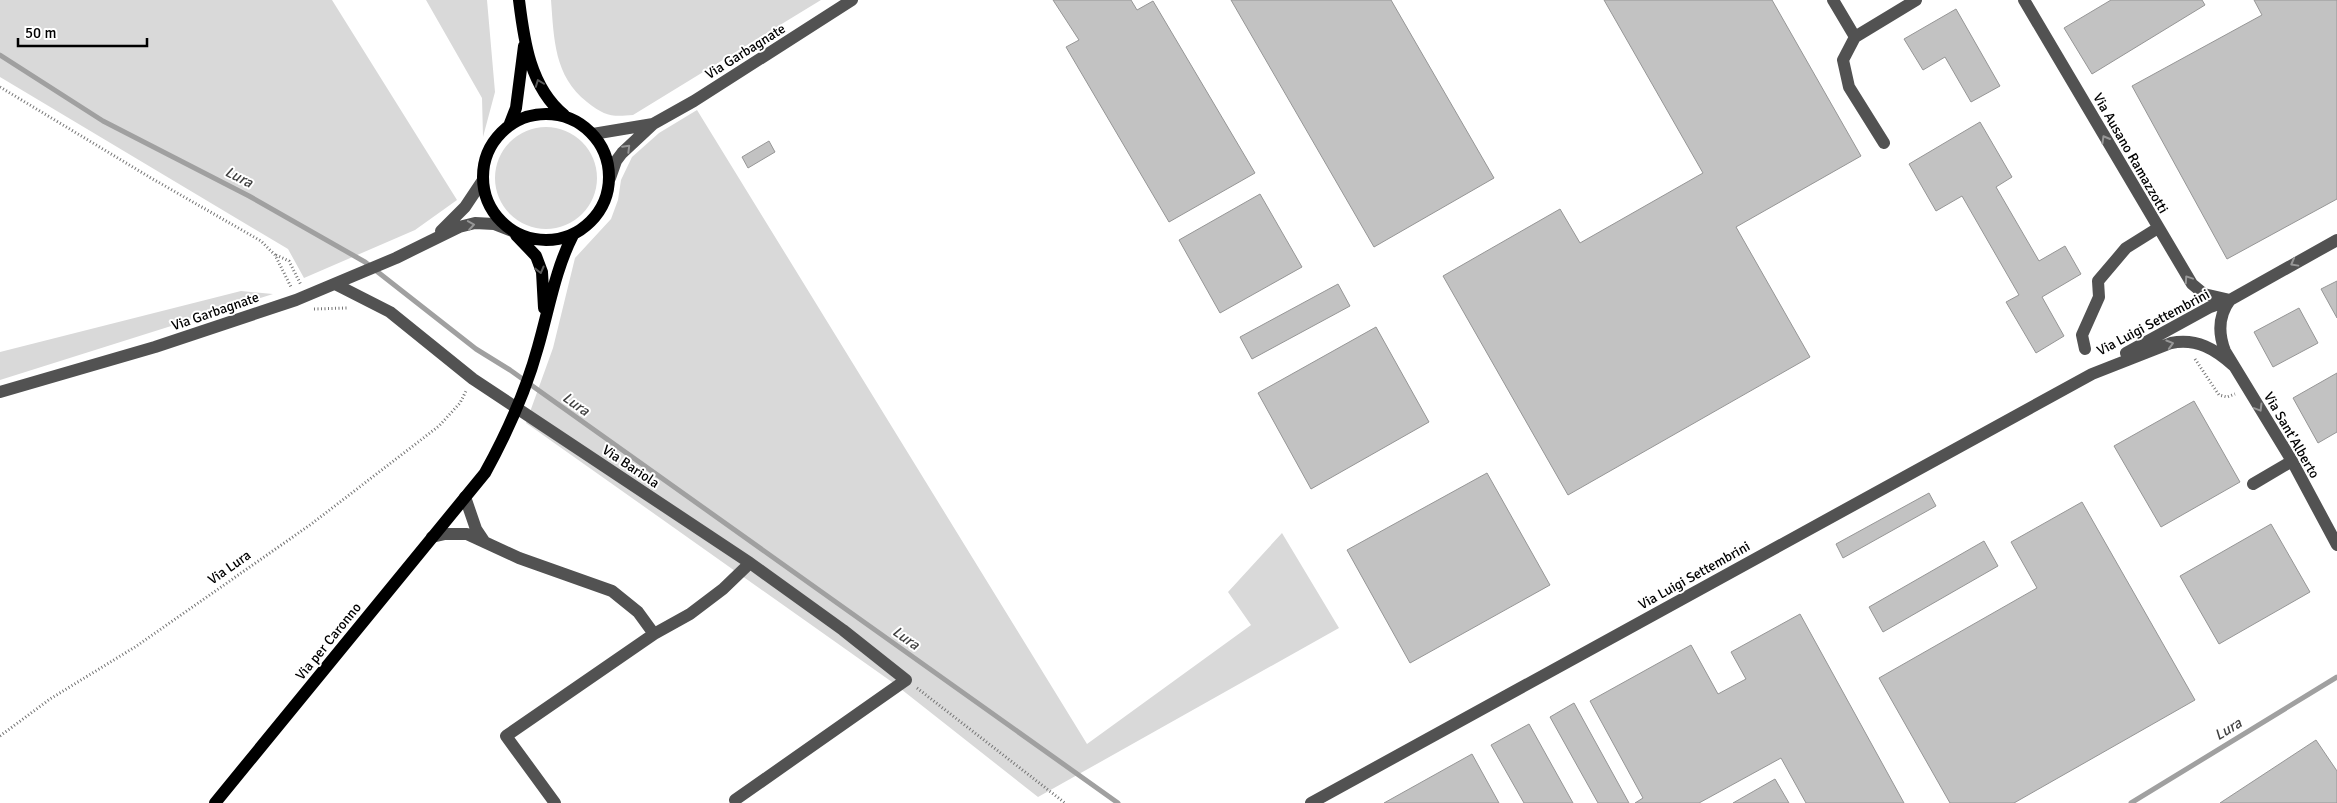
<svg xmlns="http://www.w3.org/2000/svg" width="2337" height="803" font-family="Signika,sans-serif">
  <style>
    .green { fill: #d9d9d9 }
    .lines { fill: none; stroke-linecap: round; stroke-linejoin: round }
    .stream { stroke: #a0a0a0; stroke-width: 5 }
    .building { fill: #c2c2c2; stroke: #969696 }
    .path { stroke: #747474; stroke-width: 3; stroke-dasharray: 1 2.5; stroke-linecap: butt }
    .minor { stroke: #525252; stroke-width: 12 }
    .major { stroke: #000; stroke-width: 12 }
    .oneway { stroke: #595959 }
    .oneway2 { stroke: #979797 }
    .labels { text-anchor: middle; stroke-width: 4; stroke-linejoin: round; paint-order: stroke }
    .street-label { font-size: 14px; fill: #000; stroke: #fff }
    .water-label { font-size: 15px; font-style: italic; fill: #414141; stroke: #fff }
  </style>
  <rect width="100%" height="100%" fill="#fff"/>
  <path class="green" d="M 0,0 L 332,0 L 457,200 L 415,230 L 304,278 L 288,249 L 0,77 Z
    M 426,0 L 487,0 L 495,92 L 483,137 L 482,98 Z
    M 551,0 L 821,0 L 633,115 C 611,117 605,116 587,102 C 554,76 554,39 551,0 Z
    M 697,110 L 1087,744 L 1251,625 L 1228,592 L 1282,533 L 1339,628 L 1038,797 L 892,682 L 526,423 L 553,348 L 575,258 L 611,219 L 618,200 L 621,180 L 632,157 L 659,133 Z
    M495 178a51 51 0 1 1 102 0a51 51 0 1 1-102 0Z
    M 241,291 L 273,294 L 0,380 L 0,352 Z"/>
  <g class="lines">
    <path class="stream" d="M 0,55 L 103,121 L 249,196 L 365,262 L 476,349 L 510,370 L 1118,803
      M 2131,803 L 2337,677"/>
  </g>
  <path class="building" d="M 1053,0 L 1131,0 L 1137,10 L 1153,1 L 1255,173 L 1169,222 L 1066,47 L 1079,40 Z
    M 1231,0 L 1391,0 L 1494,178 L 1374,247 Z
    M 1604,0 L 1772,0 L 1861,156 L 1736,227 L 1810,357 L 1568,495 L 1443,276 L 1560,209 L 1580,243 L 1703,173 Z
    M 2111,0 L 2202,0 L 2205,5 L 2092,74 L 2064,28 Z
    M 2254,0 L 2337,0 L 2337,199 L 2227,259 L 2132,86 L 2262,15 Z
    M 1956,9 L 2000,86 L 1971,102 L 1945,57 L 1923,70 L 1904,39 Z
    M 1980,122 L 2012,177 L 1996,187 L 2039,261 L 2065,246 L 2081,274 L 2042,297 L 2064,336 L 2036,353 L 2006,302 L 2019,295 L 1962,196 L 1936,211 L 1909,164 Z
    M 769,141 L 775,152 L 748,168 L 742,157 Z
    M 1260,194 L 1302,267 L 1220,313 L 1179,240 Z
    M 2337,281 L 2337,318 L 2321,289 Z
    M 1338,284 L 1350,306 L 1252,359 L 1240,337 Z
    M 2299,308 L 2318,343 L 2273,367 L 2254,332 Z
    M 1376,327 L 1429,422 L 1311,489 L 1258,393 Z
    M 2337,373 L 2337,432 L 2318,443 L 2293,398 Z
    M 2194,401 L 2240,482 L 2161,527 L 2114,446 Z
    M 1487,473 L 1550,585 L 1410,663 L 1347,550 Z
    M 1929,493 L 1936,506 L 1843,558 L 1836,544 Z
    M 2082,502 L 2195,700 L 2014,803 L 1950,803 L 1879,678 L 2037,588 L 2011,542 Z
    M 2271,524 L 2310,592 L 2219,644 L 2180,576 Z
    M 1984,541 L 1998,566 L 1883,632 L 1869,607 Z
    M 1800,614 L 1904,803 L 1806,803 L 1781,758 L 1699,803 L 1635,803 L 1643,798 L 1590,701 L 1691,645 L 1718,694 L 1746,679 L 1731,652 Z
    M 1574,703 L 1629,803 L 1598,803 L 1550,717 Z
    M 1529,724 L 1573,803 L 1524,803 L 1491,745 Z
    M 2316,740 L 2337,771 L 2337,803 L 2220,803 Z
    M 1472,754 L 1499,803 L 1384,803 Z
    M 1775,779 L 1789,803 L 1733,803 Z"/>
  <g class="lines">
    <path class="path" d="M 0,87 L 151,178 L 261,241 L 275,255 L 291,287
      M 276,255 L 289,261 L 301,285
      M 314,309 L 347,308
      M 2195,359 L 2219,395 L 2227,397 L 2235,394
      M 917,688 L 1065,803
      M 0,736 L 50,699 L 135,647 L 310,525 L 439,426 L 460,403 L 466,391"/>
    <path class="minor" d="M 1833,0 L 1855,37
      M 2024,0 L 2192,284 L 2204,294 L 2230,300 C 2218,316 2218,333 2225,351 L 2292,461 L 2337,545
      M 593,134 L 653,124
      M 1884,143 L 1849,87 L 1843,60 L 1855,37 L 1916,0
      M 610,178 L 616,161 L 622,153 L 653,124 L 694,101 L 852,0
      M 441,231 L 465,207 L 483,180
      M 335,284 L 390,312 L 473,379 L 750,563 L 843,630 L 906,680 L 735,800
      M 2085,349 L 2082,335 L 2099,297 L 2098,281 L 2126,248 L 2158,228
      M 2126,353 L 2210,307 L 2230,300 L 2337,240
      M 0,392 L 155,347 L 296,300 L 396,258 L 459,227 L 475,223 L 494,224 L 512,231
      M 2253,484 L 2292,461
      M 465,497 L 476,529 L 484,541
      M 432,537 L 445,534 L 467,534 L 519,558 L 612,591 L 638,612 L 654,634
      M 555,803 L 506,736 L 654,634 L 690,614 L 723,589 L 750,563
      M 1311,803 L 2092,374 L 2171,343 C 2197,338 2215,349 2234,366"/>
    <path class="major" d="M 519,0 C 524,41 530,87 564,115
      M483 177a63 63 0 1 1 126 0a63 63 0 1 1-126 0Z
      M 509,126 L 516,108 L 524,46
      M 516,235 L 536,256 L 542,272 L 544,308
      M 215,803 L 485,473 C 507,433 526,391 538,347 C 549,309 555,270 573,235"/>
  </g>
  <defs><path id="oneway-chevron" d="M-2-3.5L2.5 0L-2 3.5" fill="none" stroke-width="1.6" stroke-linecap="round" stroke-linejoin="round" transform="scale(1.25)"/></defs>
  <g class="oneway">
    <use href="#oneway-chevron" transform="translate(539 83) rotate(-111)"/>
    <use href="#oneway-chevron" transform="translate(540 270) rotate(76)"/>
  </g>
  <g class="oneway2">
    <use href="#oneway-chevron" transform="translate(2105 139) rotate(-120)"/>
    <use href="#oneway-chevron" transform="translate(627 148) rotate(-45)"/>
    <use href="#oneway-chevron" transform="translate(471 225) rotate(-9)"/>
    <use href="#oneway-chevron" transform="translate(2294 263) rotate(151)"/>
    <use href="#oneway-chevron" transform="translate(2188 279) rotate(-124)"/>
    <use href="#oneway-chevron" transform="translate(2170 344) rotate(-17)"/>
    <use href="#oneway-chevron" transform="translate(2259 408) rotate(59)"/>
  </g>
  <g class="labels">
    <g class="street-label">
      <text transform="translate(745 51) rotate(-32)" y="5">Via Garbagnate</text>
      <text transform="translate(2131 153) rotate(60)" y="5">Via Ausano Ramazzotti</text>
      <text transform="translate(215 311) rotate(-19)" y="5">Via Garbagnate</text>
      <text transform="translate(2153 322) rotate(-28)" y="5">Via Luigi Settembrini</text>
      <text transform="translate(2292 435) rotate(60)" y="5">Via Sant'Alberto</text>
      <text transform="translate(631 466) rotate(34)" y="5">Via Bariola</text>
      <text transform="translate(229 567) rotate(-35)" y="5">Via Lura</text>
      <text transform="translate(1694 575) rotate(-29)" y="5">Via Luigi Settembrini</text>
      <text transform="translate(328 641) rotate(-51)" y="5">Via per Caronno</text>
    </g>
    <g class="water-label">
      <text transform="translate(239 177) rotate(27)" y="5">Lura</text>
      <text transform="translate(576 404) rotate(35)" y="5">Lura</text>
      <text transform="translate(906 638) rotate(35)" y="5">Lura</text>
      <text transform="translate(2228 729) rotate(-31)" y="5">Lura</text>
    </g>
  </g>
  <path d="M18 38v8h129v-8" fill="none" stroke="#000000" stroke-width="2.5"/>
  <text x="25" y="38" font-size="15" fill="#000000" stroke="#ffffff" stroke-width="4" paint-order="stroke">50 m</text>
</svg>
